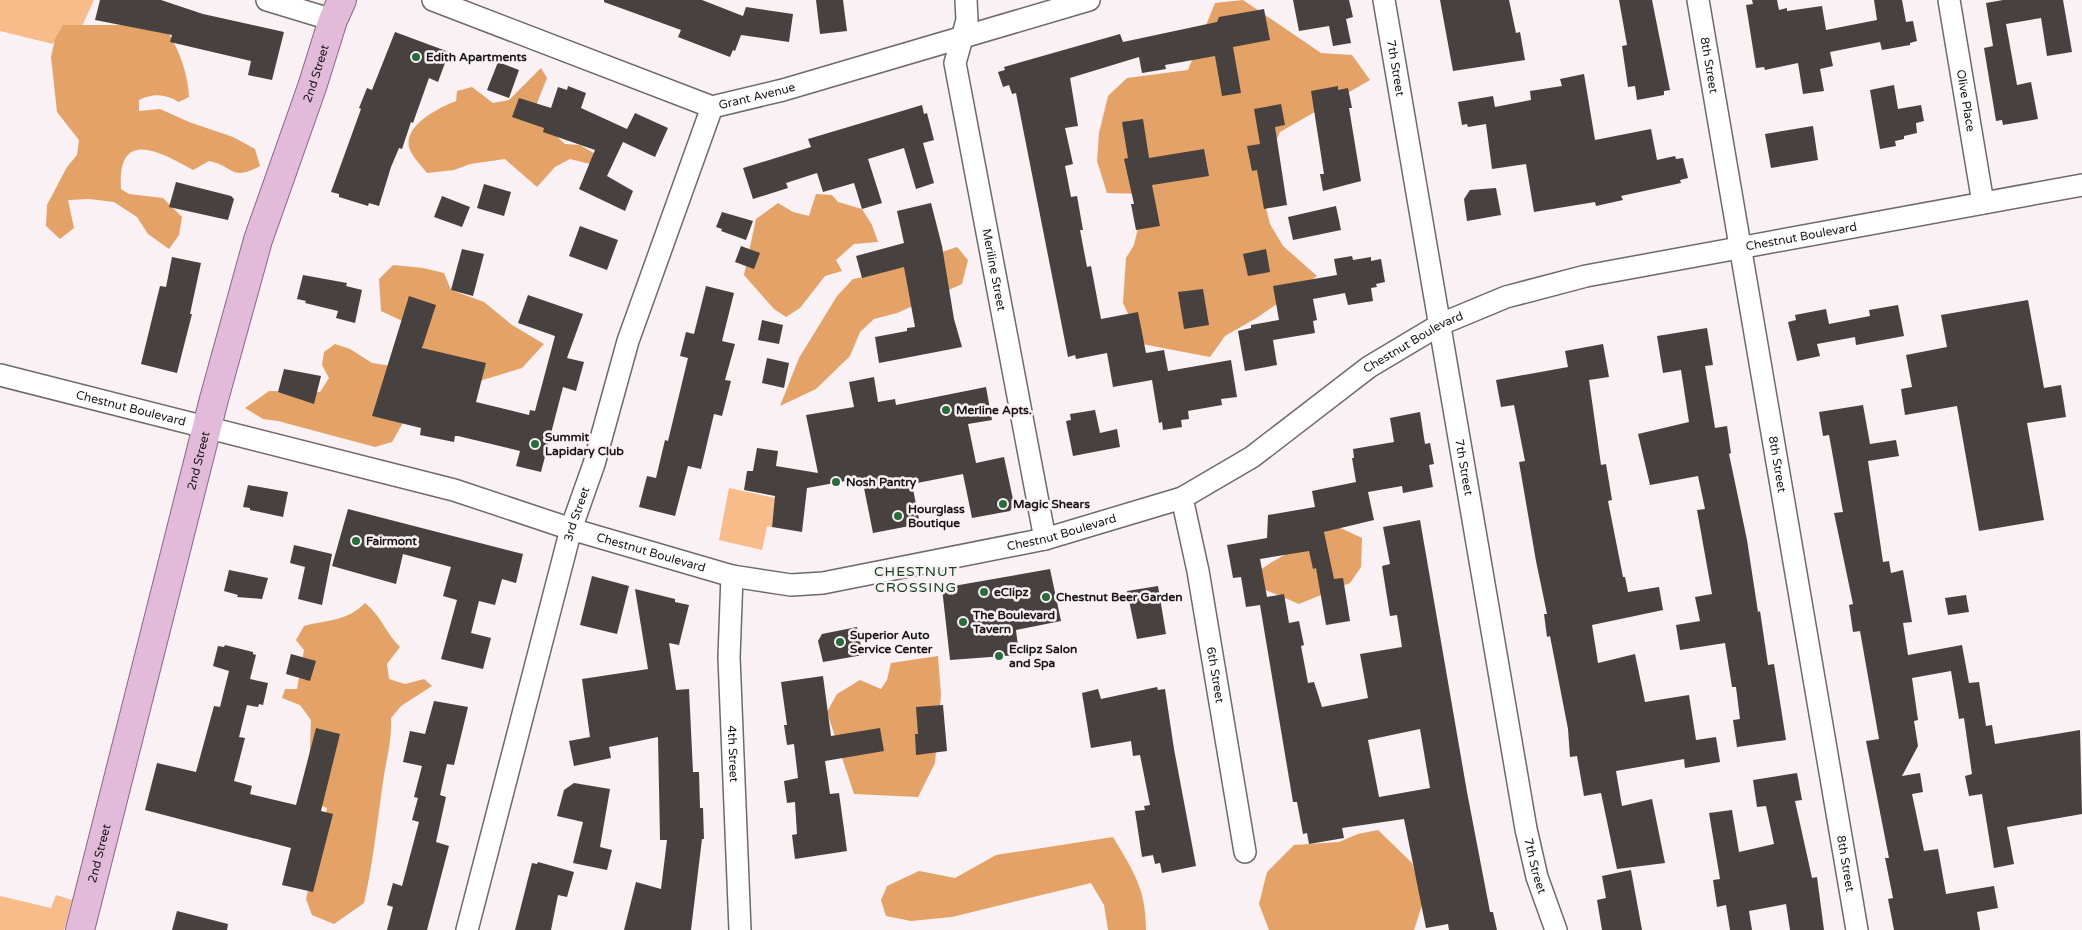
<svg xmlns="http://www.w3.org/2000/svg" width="2082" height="930" font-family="'Varela Round',sans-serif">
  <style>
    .green { fill: #f7bc8a }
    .forest { fill: #e5a267 }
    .building { fill: #47413f; fill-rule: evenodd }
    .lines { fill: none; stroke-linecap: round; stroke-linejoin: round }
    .minor-casing { stroke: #6f696a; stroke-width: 24 }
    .major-casing { stroke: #8e6386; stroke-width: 30 }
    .minor { stroke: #fff; stroke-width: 21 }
    .major { stroke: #e2bbdb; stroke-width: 28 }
    .poi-dot { fill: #266d3a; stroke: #f9f1f3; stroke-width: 2 }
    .labels { text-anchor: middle; stroke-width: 5; stroke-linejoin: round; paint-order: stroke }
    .poi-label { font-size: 12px; font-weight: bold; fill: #181516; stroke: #f9f1f3; text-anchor: start }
    .street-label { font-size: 12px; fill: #181516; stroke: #f9f1f3 }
    .neighbourhood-label { font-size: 14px; letter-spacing: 1px; fill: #144522; stroke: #f9f1f3 }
  </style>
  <rect width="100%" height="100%" fill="#f9f1f3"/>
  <path class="green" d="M 0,0 L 94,0 L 82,26 L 63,26 L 53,44 L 0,31 Z
    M 729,488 L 775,498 L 772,527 L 767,526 L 762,550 L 719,540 Z
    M 56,895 L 72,900 L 64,930 L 0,930 L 0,896 L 51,908 Z"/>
  <path class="forest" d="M 1243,0 L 1321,53 L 1352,55 L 1370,80 L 1280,132 L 1259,180 L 1270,224 L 1283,246 L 1317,276 L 1258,317 L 1225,336 L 1210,357 L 1142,344 L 1123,303 L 1126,258 L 1134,245 L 1146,194 L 1107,193 L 1097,161 L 1099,133 L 1108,96 L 1127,78 L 1188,70 L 1215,3 Z
    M 63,25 L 122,25 L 169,34 C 180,52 188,75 189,97 L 179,102 C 165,94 154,93 139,100 L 139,111 L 160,109 L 189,122 L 233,137 L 255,149 L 260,166 C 231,182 234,166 209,161 L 193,170 C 159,151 117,128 121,189 L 129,194 L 163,198 L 182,217 L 179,235 L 169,249 L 148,234 L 137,217 L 114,202 L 89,199 L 68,200 L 74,228 L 60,239 L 46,226 L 47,205 L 67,167 L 77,155 L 79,140 L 57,112 L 51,57 L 55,39 Z
    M 541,68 L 547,78 L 537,103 L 537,118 L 565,144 L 580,145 L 597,155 L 598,166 L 570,159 L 555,167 L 537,187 L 505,159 L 470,164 L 454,170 L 427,173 C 421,165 412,157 409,147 C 404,125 440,107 456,101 L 457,91 L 472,87 L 493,103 L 509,100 Z
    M 816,194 L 832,195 L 838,202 L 862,209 L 872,225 L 878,242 L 854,244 L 836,260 L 842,271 L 825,276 L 800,308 L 786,317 L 774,309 L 744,275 L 756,219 L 778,203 L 793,212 L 809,216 Z
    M 957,247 L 968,260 L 962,284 L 897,313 L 874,319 L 860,332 L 850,356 L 816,389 L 780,406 L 799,358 L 837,296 L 853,279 L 869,276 Z
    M 393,265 L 423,268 L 444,273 L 451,290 L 484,302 L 512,325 L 544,344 L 522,368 L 463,386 L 418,396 L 392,442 L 375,447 L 278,421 L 263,419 L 245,408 L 269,391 L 320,392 L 329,378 L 322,365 L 324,352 L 335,344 L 350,349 L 372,363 L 398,367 L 424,350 L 413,326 L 381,311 L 379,279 Z
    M 1336,526 L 1362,538 L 1361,567 L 1350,583 L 1299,604 L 1244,581 L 1272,562 Z
    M 365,603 C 382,617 385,632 400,647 L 387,664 L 389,679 L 405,684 L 424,679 L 432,686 L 401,706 L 391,718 C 392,741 386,760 383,782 C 377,823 373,863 364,903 L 334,924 L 312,915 L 306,899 L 327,808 L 308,800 L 311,720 L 300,705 L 282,698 L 285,689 L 297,689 L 304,650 L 296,640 L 304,626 C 329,619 346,622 365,603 Z
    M 938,656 L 941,695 L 935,763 L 918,797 L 854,794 L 827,712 L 837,694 L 860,680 L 881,689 L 887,680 L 891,663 Z
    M 1378,830 L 1412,863 L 1424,899 L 1414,930 L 1269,930 L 1259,904 L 1267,872 L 1294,845 L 1339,842 L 1358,834 Z
    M 1113,837 C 1133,871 1146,888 1146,930 L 1108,930 L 1104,905 L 1091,883 L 952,917 L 911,921 L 886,916 L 881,900 L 887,886 L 919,871 L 955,878 L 996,855 Z"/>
  <path class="building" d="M 100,0 L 161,0 L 203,14 L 284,32 L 272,80 L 248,75 L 251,61 L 170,42 L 172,35 L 95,20 Z
    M 604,0 L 702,0 L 743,16 L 746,7 L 793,14 L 789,42 L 741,35 L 735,51 L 733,50 L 730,57 L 678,37 L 681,30 L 604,2 Z
    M 816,0 L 843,0 L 847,31 L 820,34 Z
    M 1293,0 L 1349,0 L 1353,17 L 1346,19 L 1351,43 L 1333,46 L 1329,26 L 1299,31 Z
    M 1440,0 L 1509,0 L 1516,33 L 1520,32 L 1525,60 L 1453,71 Z
    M 1619,0 L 1652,0 L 1670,90 L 1664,91 L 1664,95 L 1637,100 L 1635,86 L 1628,87 L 1622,46 L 1627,45 Z
    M 1752,0 L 1777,0 L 1779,10 L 1787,8 L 1787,11 L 1822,6 L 1826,30 L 1877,20 L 1874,0 L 1902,0 L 1906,22 L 1913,21 L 1917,41 L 1910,43 L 1910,45 L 1882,50 L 1880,42 L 1830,52 L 1833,66 L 1820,69 L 1824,91 L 1803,94 L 1798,63 L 1765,70 L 1764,67 L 1756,68 L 1746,5 L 1753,4 Z
    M 2003,0 L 2063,0 L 2072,52 L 2047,56 L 2041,18 L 2006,24 L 2017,85 L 2031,82 L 2038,119 L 2003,125 L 2002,120 L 1996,121 L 1984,48 L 1993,46 L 1986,3 Z
    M 1264,9 L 1270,40 L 1233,47 L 1241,93 L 1222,96 L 1215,56 L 1165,65 L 1166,69 L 1142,73 L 1139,57 L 1070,78 L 1078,126 L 1065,128 L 1073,164 L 1065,166 L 1071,197 L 1077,196 L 1083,230 L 1080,230 L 1087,267 L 1091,266 L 1101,319 L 1138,312 L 1146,353 L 1164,350 L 1168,371 L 1231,360 L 1237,397 L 1221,399 L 1222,405 L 1188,411 L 1189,419 L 1181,420 L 1182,427 L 1163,430 L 1162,422 L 1159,423 L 1152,380 L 1113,387 L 1107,353 L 1076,359 L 1075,355 L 1068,357 L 1016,93 L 1012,94 L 1009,85 L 1003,87 L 998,72 L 1005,70 L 1004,67 L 1120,34 L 1123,42 L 1217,22 L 1219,17 Z
    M 395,32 L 449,52 L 438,82 L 429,78 L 413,123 L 411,122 L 402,149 L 399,148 L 391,167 L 379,206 L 369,203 L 368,206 L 339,197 L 339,194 L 331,192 L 361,109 L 359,108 L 367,88 L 372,90 Z
    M 498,62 L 519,70 L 509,98 L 487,90 Z
    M 1584,74 L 1595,140 L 1651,129 L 1657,160 L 1675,156 L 1676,159 L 1683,158 L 1688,178 L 1680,180 L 1681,183 L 1621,196 L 1623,200 L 1596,206 L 1595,202 L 1534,212 L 1526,164 L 1492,169 L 1486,124 L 1468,127 L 1467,124 L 1462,125 L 1458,102 L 1493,96 L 1495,107 L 1531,100 L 1530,91 L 1562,86 L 1560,79 Z
    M 1894,85 L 1898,109 L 1921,105 L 1924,121 L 1916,123 L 1917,133 L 1904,136 L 1904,139 L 1895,141 L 1896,146 L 1880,149 L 1870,90 Z
    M 568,86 L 586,93 L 581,108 L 627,129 L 635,113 L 668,128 L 655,157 L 623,142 L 607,176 L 633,191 L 625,211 L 579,189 L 595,150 L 543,132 L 544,128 L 512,117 L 519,98 L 551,108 L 558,87 L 567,90 Z
    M 1338,86 L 1338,90 L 1348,88 L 1352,108 L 1349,108 L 1361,181 L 1323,191 L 1320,174 L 1324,174 L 1311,91 Z
    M 1281,104 L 1285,125 L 1275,127 L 1287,205 L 1264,209 L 1257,170 L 1252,171 L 1247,146 L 1260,144 L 1254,109 Z
    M 922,105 L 924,114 L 927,113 L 934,140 L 923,143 L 934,183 L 916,189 L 904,148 L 868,159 L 882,203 L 862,209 L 854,183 L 823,192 L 817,173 L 786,183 L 788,188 L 753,199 L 743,168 L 811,147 L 808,139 Z
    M 1143,119 L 1149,158 L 1204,149 L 1209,176 L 1152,185 L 1160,226 L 1136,230 L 1131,204 L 1134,204 L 1124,159 L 1128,158 L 1122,122 Z
    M 1813,126 L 1818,160 L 1771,168 L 1765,134 Z
    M 176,182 L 231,196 L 234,199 L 228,220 L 169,207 Z
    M 484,184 L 511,192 L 504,216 L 477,208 Z
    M 1496,188 L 1501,215 L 1467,221 L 1464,199 L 1470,190 Z
    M 442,196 L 470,207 L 462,227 L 434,217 Z
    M 931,203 L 942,246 L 954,319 L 962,347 L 879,363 L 875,337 L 907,331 L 907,328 L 915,327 L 904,267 L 862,278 L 856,256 L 904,243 L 897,211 Z
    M 1336,206 L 1341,230 L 1293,240 L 1288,217 Z
    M 722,212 L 753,221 L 746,240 L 721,231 L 722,229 L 716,227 Z
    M 580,226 L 618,240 L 607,270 L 569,256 Z
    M 741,246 L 760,253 L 754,269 L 735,262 Z
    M 462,249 L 484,254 L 473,296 L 451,290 Z
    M 1266,249 L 1270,272 L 1248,276 L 1243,254 Z
    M 1352,256 L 1353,260 L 1371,257 L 1371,261 L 1381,259 L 1385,282 L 1376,284 L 1377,287 L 1371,288 L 1373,301 L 1348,305 L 1345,293 L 1313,299 L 1317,320 L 1313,321 L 1315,333 L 1273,340 L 1277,365 L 1245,371 L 1238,331 L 1251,328 L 1251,325 L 1279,320 L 1273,286 L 1337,275 L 1334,259 Z
    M 172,257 L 201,263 L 190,314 L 192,314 L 177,373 L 141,364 L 160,286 L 166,287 Z
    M 303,275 L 347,283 L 346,286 L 362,290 L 355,323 L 336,318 L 338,311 L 305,303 L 306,301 L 297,299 Z
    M 706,286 L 734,293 L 722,341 L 735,344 L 725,380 L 731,381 L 722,416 L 714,414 L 701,469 L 688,466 L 675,516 L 639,507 L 647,476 L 656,478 L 665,440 L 668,441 L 688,358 L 680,356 L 686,332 L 694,334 Z
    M 1203,289 L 1209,325 L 1184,329 L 1178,292 Z
    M 528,295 L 583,314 L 567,358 L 584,362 L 576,391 L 563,387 L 541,472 L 516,466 L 520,451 L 458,436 L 455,436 L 454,442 L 420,435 L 421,428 L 372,416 L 409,296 L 436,305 L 422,348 L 486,363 L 476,402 L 529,415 L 530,410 L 535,411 L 555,336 L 518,323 Z
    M 2028,300 L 2044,388 L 2061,385 L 2066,417 L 2027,423 L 2044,520 L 1979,531 L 1957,406 L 1905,415 L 1901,389 L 1912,387 L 1906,355 L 1947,347 L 1941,315 Z
    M 1898,305 L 1904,336 L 1856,345 L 1855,337 L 1817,344 L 1820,356 L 1797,361 L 1788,322 L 1796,320 L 1795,315 L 1826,309 L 1829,324 L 1870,316 L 1869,310 Z
    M 762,320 L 783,325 L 779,344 L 758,340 Z
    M 1707,328 L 1713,365 L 1705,366 L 1715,428 L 1727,426 L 1731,453 L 1729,454 L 1747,540 L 1758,612 L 1760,611 L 1768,665 L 1774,664 L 1786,740 L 1737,747 L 1733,720 L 1740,719 L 1736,687 L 1732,687 L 1725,643 L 1680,650 L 1676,625 L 1700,621 L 1695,597 L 1712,594 L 1697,510 L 1705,509 L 1698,476 L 1650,485 L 1638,434 L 1689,422 L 1681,370 L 1663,373 L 1657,336 Z
    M 1603,344 L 1609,377 L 1589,380 L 1601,465 L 1606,464 L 1612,500 L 1608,501 L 1623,577 L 1625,577 L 1628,592 L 1659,587 L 1663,610 L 1592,625 L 1598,663 L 1635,654 L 1645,702 L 1689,695 L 1696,740 L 1716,737 L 1720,762 L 1685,768 L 1684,759 L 1616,771 L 1622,806 L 1652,799 L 1665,863 L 1617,869 L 1601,793 L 1584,796 L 1577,756 L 1570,757 L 1568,729 L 1550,636 L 1547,637 L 1544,614 L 1547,614 L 1536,561 L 1519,462 L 1525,461 L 1514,405 L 1501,407 L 1496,380 L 1568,367 L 1565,351 Z
    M 767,358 L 789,363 L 784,388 L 762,383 Z
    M 284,369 L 321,376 L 314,404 L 278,392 Z
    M 874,377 L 878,402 L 895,399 L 896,405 L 986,387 L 992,420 L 968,424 L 976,463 L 1004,457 L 1014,504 L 1010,511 L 972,518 L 963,474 L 912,484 L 920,524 L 873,533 L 862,478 L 807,488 L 802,532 L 772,527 L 775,496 L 744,490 L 747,471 L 753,471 L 757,448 L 778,451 L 776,466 L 818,473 L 806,415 L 854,407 L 849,382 Z
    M 1863,405 L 1870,444 L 1896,440 L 1899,456 L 1868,461 L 1883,562 L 1889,561 L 1891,573 L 1903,570 L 1912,622 L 1903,623 L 1908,655 L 1962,645 L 1969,683 L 1979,682 L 1986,726 L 1992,725 L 1995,744 L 2080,730 L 2082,814 L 2007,827 L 2014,864 L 1994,868 L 1982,794 L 1969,796 L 1965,776 L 1972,774 L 1964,718 L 1959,719 L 1951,671 L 1912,678 L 1918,720 L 1914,721 L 1918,746 L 1902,776 L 1920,773 L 1923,792 L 1912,794 L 1924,851 L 1938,849 L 1946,894 L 1994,886 L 1998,908 L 1977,912 L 1980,930 L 1894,930 L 1888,899 L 1893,898 L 1885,858 L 1889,858 L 1866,741 L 1879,739 L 1860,631 L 1853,632 L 1849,605 L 1853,604 L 1834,513 L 1843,512 L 1829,435 L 1823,436 L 1819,412 Z
    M 1095,410 L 1100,433 L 1117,429 L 1120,447 L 1073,456 L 1066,421 L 1071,420 L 1070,414 Z
    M 1420,412 L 1425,444 L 1430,443 L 1434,464 L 1429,465 L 1433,487 L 1403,493 L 1402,486 L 1368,492 L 1374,520 L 1324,532 L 1334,579 L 1343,578 L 1350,621 L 1326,625 L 1316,568 L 1313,569 L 1309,551 L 1260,559 L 1267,597 L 1284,594 L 1289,623 L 1299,621 L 1304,645 L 1301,646 L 1308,683 L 1314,682 L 1322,707 L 1368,698 L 1360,654 L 1402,647 L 1397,615 L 1390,616 L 1382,566 L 1390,564 L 1383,527 L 1420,520 L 1467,792 L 1490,912 L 1493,912 L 1497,930 L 1449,930 L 1448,924 L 1426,928 L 1404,819 L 1342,828 L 1344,838 L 1309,844 L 1307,833 L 1303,834 L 1297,802 L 1293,802 L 1260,605 L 1246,607 L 1241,577 L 1233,578 L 1227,545 L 1267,538 L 1268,515 L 1315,507 L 1312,491 L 1356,482 L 1352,458 L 1354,458 L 1353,449 L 1394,442 L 1390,418 ZM 1420,729 L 1430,788 L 1379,797 L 1368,740 Z
    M 248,485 L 288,492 L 283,517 L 250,510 L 250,508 L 243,507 Z
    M 348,509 L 523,554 L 516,583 L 502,579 L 495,605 L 479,601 L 471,633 L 491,638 L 483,669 L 441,659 L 457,600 L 443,596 L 451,567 L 403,554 L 396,584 L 332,566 Z
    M 294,545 L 332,554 L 322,605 L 298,599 L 305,567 L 290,563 Z
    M 1050,569 L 1061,621 L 1016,630 L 1019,655 L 950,660 L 942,588 Z
    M 229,570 L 268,578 L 262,599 L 237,597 L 238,595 L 224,591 Z
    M 592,576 L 629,586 L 617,634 L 580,625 Z
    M 1158,586 L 1166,634 L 1137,639 L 1127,591 Z
    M 635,589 L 675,599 L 675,602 L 689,605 L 679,645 L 669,643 L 676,690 L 689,689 L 693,772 L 699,772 L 700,808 L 703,808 L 704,839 L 702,839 L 691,930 L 624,930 L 636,882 L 661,889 L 667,840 L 660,840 L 658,737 L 609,747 L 611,758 L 574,766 L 569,741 L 590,737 L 582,679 L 648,669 Z
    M 1966,595 L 1969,612 L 1948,615 L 1945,598 Z
    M 857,627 L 863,655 L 823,662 L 818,641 L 822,634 Z
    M 225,645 L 253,652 L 253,654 L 256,655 L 250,679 L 268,683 L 263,705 L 259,704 L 258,707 L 247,705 L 239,737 L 245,738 L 234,781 L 252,786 L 250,794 L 296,805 L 316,728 L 340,734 L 321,811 L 333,814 L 313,892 L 282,885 L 291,848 L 145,810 L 157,763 L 196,772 L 214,706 L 220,707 L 229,671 L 213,666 L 218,646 L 224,647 Z
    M 291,654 L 316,661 L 310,681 L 286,674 Z
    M 823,676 L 831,736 L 880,728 L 884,751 L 825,761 L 830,794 L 839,793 L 847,851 L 795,859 L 792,835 L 797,834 L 795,802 L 787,803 L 784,781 L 798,778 L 794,744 L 787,745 L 784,725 L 787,725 L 781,682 Z
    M 1157,687 L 1158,690 L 1165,689 L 1174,749 L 1196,866 L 1162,873 L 1160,863 L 1155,864 L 1153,855 L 1142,857 L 1135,811 L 1145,810 L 1144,806 L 1150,805 L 1140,755 L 1133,756 L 1131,741 L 1091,748 L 1082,693 L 1098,689 L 1101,699 Z
    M 434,701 L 468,707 L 454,765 L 447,764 L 440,795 L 446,797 L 436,842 L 449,846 L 427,930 L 387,930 L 393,907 L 387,905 L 393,883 L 402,886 L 419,822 L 412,820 L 418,798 L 414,797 L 422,766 L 403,762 L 410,731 L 425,734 Z
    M 943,705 L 947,751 L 916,755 L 915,734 L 918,734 L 916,707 Z
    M 1797,773 L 1802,800 L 1795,801 L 1812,878 L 1817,877 L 1824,930 L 1790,930 L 1786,904 L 1749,911 L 1752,930 L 1730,930 L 1726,905 L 1717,907 L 1713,880 L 1720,879 L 1709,813 L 1732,810 L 1739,852 L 1774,844 L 1766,806 L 1757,807 L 1753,780 Z
    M 574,783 L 610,789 L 600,847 L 612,850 L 607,870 L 573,863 L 583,822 L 557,816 L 564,790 Z
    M 538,862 L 574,872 L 567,897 L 558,895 L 551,930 L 515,930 L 532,863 L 537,864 Z
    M 1631,870 L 1642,930 L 1602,930 L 1597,900 L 1606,898 L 1602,876 Z
    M 177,911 L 228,924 L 227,930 L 172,930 Z"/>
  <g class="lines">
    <defs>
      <g id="minor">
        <path d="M 267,0 L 333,20"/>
        <path id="s1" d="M 433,0 L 712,107 L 783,90 L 1089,0"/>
        <path id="s2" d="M 966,0 L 967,20 L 955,63 L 1045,539"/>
        <path id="s3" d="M 1384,0 L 1526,829 L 1537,877 L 1556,930"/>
        <path id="s4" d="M 1698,0 L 1857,930"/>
        <path id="s5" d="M 1949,0 L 1983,203"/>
        <path id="s6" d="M 0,375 L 454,490 L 571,529 L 732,576 L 791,585 L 823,583 L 1045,539 L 1182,498 L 1252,457 L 1369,367 L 1441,324 L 1506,297 L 1586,276 L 2082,185"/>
        <path id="s7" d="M 1182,498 L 1198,571 L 1245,852"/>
        <path id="s8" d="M 732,576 L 729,657 L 740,930"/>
        <path id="s9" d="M 467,930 L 571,529 L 594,464 L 628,341 L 712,107"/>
      </g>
      <g id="major">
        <path id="s10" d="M 80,930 L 214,399 L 258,240 L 312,87 L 333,20 L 342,0"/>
      </g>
    </defs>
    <use href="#minor" class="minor-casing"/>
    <use href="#major" class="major-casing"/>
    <use href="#minor" class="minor"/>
    <use href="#major" class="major"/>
  </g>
  <g class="poi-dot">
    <circle cx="416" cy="57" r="5"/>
    <circle cx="946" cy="410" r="5"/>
    <circle cx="535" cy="444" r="5"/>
    <circle cx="836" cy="482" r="5"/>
    <circle cx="1003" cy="504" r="5"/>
    <circle cx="898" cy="516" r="5"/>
    <circle cx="356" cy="541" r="5"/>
    <circle cx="984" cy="592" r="5"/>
    <circle cx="1046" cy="597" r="5"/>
    <circle cx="963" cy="622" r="5"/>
    <circle cx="840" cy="642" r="5"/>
    <circle cx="999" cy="656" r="5"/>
  </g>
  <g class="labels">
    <g class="poi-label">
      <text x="426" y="61">Edith Apartments</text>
      <text x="956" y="414">Merline Apts.</text>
      <text x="545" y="441">Summit<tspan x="545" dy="14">Lapidary Club</tspan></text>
      <text x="846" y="486">Nosh Pantry</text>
      <text x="1013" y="508">Magic Shears</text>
      <text x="908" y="513">Hourglass<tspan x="908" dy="14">Boutique</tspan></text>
      <text x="366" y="545">Fairmont</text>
      <text x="994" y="596">eClipz</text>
      <text x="1056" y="601">Chestnut Beer Garden</text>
      <text x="973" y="619">The Boulevard<tspan x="973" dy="14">Tavern</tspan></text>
      <text x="850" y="639">Superior Auto<tspan x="850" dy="14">Service Center</tspan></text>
      <text x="1009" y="653">Eclipz Salon<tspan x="1009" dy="14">and Spa</tspan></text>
    </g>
    <g class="street-label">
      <text dy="4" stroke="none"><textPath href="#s4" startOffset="66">8th Street</textPath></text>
      <text dy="4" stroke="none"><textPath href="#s3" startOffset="69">7th Street</textPath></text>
      <text dy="4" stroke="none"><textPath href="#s10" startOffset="889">2nd Street</textPath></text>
      <text dy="4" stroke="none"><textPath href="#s1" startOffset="345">Grant Avenue</textPath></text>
      <text dy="4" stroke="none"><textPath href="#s5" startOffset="102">Olive Place</textPath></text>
      <text dy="4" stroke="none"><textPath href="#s6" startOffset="1905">Chestnut Boulevard</textPath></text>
      <text dy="4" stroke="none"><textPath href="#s2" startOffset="275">Meriline Street</textPath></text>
      <text dy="4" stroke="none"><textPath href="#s6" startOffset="1500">Chestnut Boulevard</textPath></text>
      <text dy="4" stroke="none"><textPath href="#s6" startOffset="135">Chestnut Boulevard</textPath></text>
      <text dy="4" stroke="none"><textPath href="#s10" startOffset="484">2nd Street</textPath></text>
      <text dy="4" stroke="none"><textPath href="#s4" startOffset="471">8th Street</textPath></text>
      <text dy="4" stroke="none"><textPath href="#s3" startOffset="474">7th Street</textPath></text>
      <text dy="4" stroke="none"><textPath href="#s9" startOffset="430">3rd Street</textPath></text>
      <text dy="4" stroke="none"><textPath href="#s6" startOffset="1095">Chestnut Boulevard</textPath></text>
      <text dy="4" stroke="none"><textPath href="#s6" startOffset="675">Chestnut Boulevard</textPath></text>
      <text dy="4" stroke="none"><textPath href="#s7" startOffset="180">6th Street</textPath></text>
      <text dy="4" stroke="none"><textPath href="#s8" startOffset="178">4th Street</textPath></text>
      <text dy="4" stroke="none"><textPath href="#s10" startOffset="79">2nd Street</textPath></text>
      <text dy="4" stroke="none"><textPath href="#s4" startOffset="876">8th Street</textPath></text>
      <text dy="4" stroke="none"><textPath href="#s3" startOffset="879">7th Street</textPath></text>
    </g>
    <g class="neighbourhood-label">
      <text x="916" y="576">CHESTNUT<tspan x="916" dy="16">CROSSING</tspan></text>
    </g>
  </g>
</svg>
